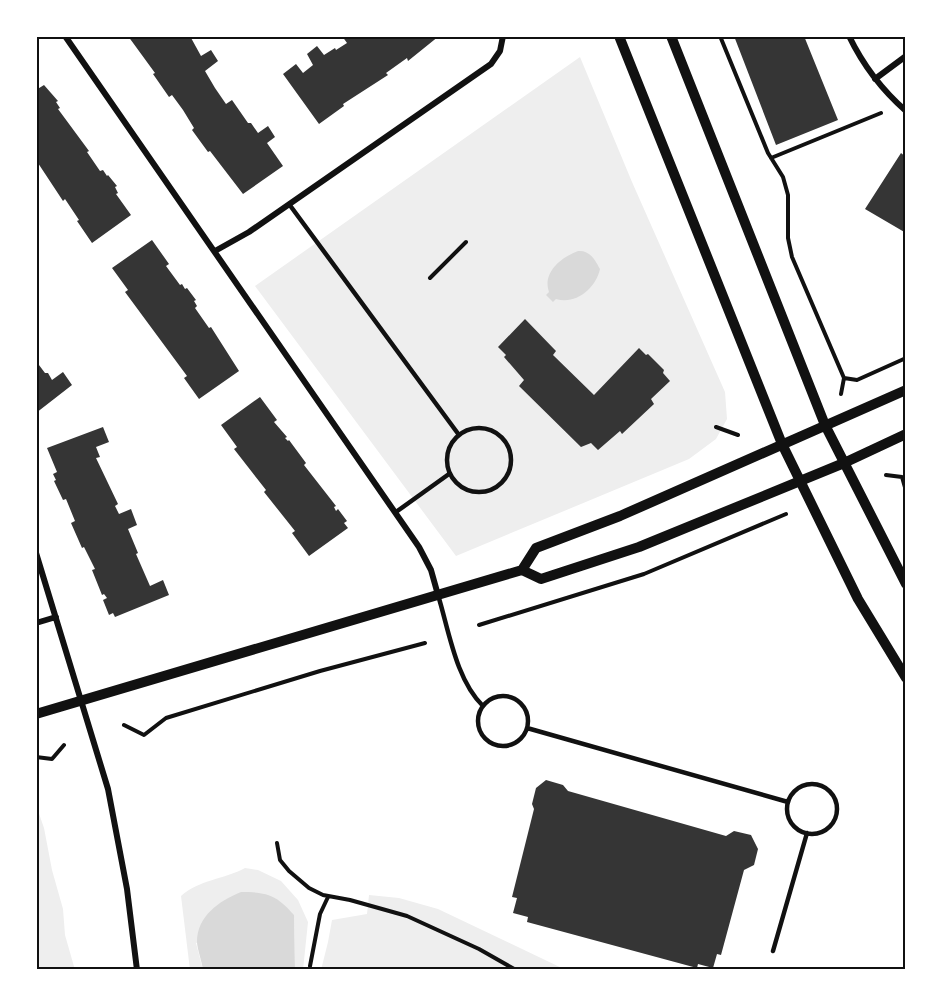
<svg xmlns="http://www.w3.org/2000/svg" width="942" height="1006" font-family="'Libre Baskerville',serif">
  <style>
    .green { fill: #eee }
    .water { fill: #d9d9d9 }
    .building { fill: #353535 }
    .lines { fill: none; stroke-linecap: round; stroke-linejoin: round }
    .path { stroke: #111; stroke-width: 4 }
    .service { stroke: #111; stroke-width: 4.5 }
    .minor { stroke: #111; stroke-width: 6 }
    .tertiary { stroke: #111; stroke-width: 10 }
    .neatline { fill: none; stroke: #111; stroke-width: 2 }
  </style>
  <rect width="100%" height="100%" fill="#fff"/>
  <path class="green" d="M 580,57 L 632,182 L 725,392 L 727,419 L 716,439 L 689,459 L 456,556 L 255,286 Z
    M 36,805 L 44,828 L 52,870 L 63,909 L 65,935 L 75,970 L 36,970 Z
    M 245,868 L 258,870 L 281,881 L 298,900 L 308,922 L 303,970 L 295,970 L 294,915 L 196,943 L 203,970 L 190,970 L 181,896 C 198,880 225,879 245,868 Z
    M 369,895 L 399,898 L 438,909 L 566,970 L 321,970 L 328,942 L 332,920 L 367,914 Z"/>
  <path class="water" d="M 578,251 C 590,250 595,260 600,269 C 596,288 576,305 556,299 L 553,302 L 546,295 L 549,292 C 542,272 562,257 578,251 Z
    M 241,892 C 267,892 277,895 294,915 L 295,970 L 203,970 C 202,962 197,948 197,942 C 197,916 219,901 241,892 Z"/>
  <path class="building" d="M 128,36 L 190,36 L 201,56 L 211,50 L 218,61 L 205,71 L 215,88 L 226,104 L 232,100 L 248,123 L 251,123 L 258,133 L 268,126 L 275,137 L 267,143 L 283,166 L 243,194 L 210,151 L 208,152 L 192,130 L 194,128 L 183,110 L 172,95 L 169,97 L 153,74 L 155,73 Z
    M 342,36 L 439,36 L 408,61 L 407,58 L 386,73 L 388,75 L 343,104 L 344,106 L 319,124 L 283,74 L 296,64 L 303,73 L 313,65 L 307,54 L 317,46 L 324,55 L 335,48 L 336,50 L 347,43 Z
    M 734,36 L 804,36 L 838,120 L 776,145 Z
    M 44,85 L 58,101 L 56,102 L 60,108 L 58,109 L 89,151 L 87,152 L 100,171 L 103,170 L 107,176 L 108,175 L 117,186 L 115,187 L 118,193 L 116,194 L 131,215 L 92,243 L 77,221 L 79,220 L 65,199 L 63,201 L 36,160 L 36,90 Z
    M 901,153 L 906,157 L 906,233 L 865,209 Z
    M 152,240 L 169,264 L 166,266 L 180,285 L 182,284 L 185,289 L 187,288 L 196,300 L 194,301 L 197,306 L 195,308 L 209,328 L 211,327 L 239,371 L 199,399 L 184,378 L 187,376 L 125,292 L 128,290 L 112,268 Z
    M 525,319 L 556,351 L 553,355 L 594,395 L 639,348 L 646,355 L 648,354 L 664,370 L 663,373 L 670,381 L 651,399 L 654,404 L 622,434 L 620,431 L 598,450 L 591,443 L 581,447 L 519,386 L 524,380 L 504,357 L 506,355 L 498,347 Z
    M 36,361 L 45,373 L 48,373 L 52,380 L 63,372 L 72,385 L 36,413 Z
    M 260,397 L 277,420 L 274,422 L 287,437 L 285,438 L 288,441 L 289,440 L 306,463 L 304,465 L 336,506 L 334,507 L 336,511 L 338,509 L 347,521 L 344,523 L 348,528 L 309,556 L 292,533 L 295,531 L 264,492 L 266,490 L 234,449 L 237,447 L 221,425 Z
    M 103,427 L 109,442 L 96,447 L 100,457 L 96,458 L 118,504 L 115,506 L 119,514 L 131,509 L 137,525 L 128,529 L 138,553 L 136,554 L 150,586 L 163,580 L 169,595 L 115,617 L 113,613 L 109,615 L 103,600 L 107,598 L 104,594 L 102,595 L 92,570 L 95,569 L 84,547 L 82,548 L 71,523 L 75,521 L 66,499 L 63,500 L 54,481 L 56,480 L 53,474 L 57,472 L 47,448 Z
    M 546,780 L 563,785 L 568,791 L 726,836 L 734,831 L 751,835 L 758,849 L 754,865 L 744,870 L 721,955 L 717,954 L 713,968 L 698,964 L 697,968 L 527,922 L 528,917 L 513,913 L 517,898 L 512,897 L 534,809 L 532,804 L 536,788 Z"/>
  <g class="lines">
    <path class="path" d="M 720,36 L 768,153 L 783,177 L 788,195 L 788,238 L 792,257 L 844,378 L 857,380 L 906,358
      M 771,158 L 881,113
      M 430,278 L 466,242
      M 841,394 L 844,378
      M 716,427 L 738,435
      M 886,475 L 902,477 L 906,491
      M 479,625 L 644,574 L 786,514
      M 124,725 L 144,735 L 166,718 L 320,671 L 425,643
      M 36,757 L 52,759 L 64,745
      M 277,843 L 280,860 L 289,871 L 309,888 L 323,895 L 350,900 L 407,916 L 479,949 L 516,970
      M 310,966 L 320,914 L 328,897"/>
    <path class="service" d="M 289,204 L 459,435
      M447 460a32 32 0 1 1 64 0a32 32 0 1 1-64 0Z
      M 396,512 L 449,474
      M 438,595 C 449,631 456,680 483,706
      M478 721a25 25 0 1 1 50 0a25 25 0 1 1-50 0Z
      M 527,728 L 788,802
      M787 809a25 25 0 1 1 50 0a25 25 0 1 1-50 0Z
      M 773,951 L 807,833"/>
    <path class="minor" d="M 65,36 L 419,547 L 431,570 L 438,595
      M 849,36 C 863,65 882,90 906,111
      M 875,79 L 906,56
      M 215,251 L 249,232 L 491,64 L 500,51 L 503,36
      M 36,553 L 108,789 L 127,889 L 137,970
      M 36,623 L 56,617"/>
    <path class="tertiary" d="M 619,36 L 782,444 L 858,599 L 906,678
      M 671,36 L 825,425 L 906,584
      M 522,570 L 541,579 L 639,547 L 844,463 L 906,434
      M 36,714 L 522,570 L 536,548 L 620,516 L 906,390"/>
  </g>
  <rect width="942" height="1006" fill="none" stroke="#ffffff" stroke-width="75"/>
  <rect x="38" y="38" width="866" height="930" class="neatline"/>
</svg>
